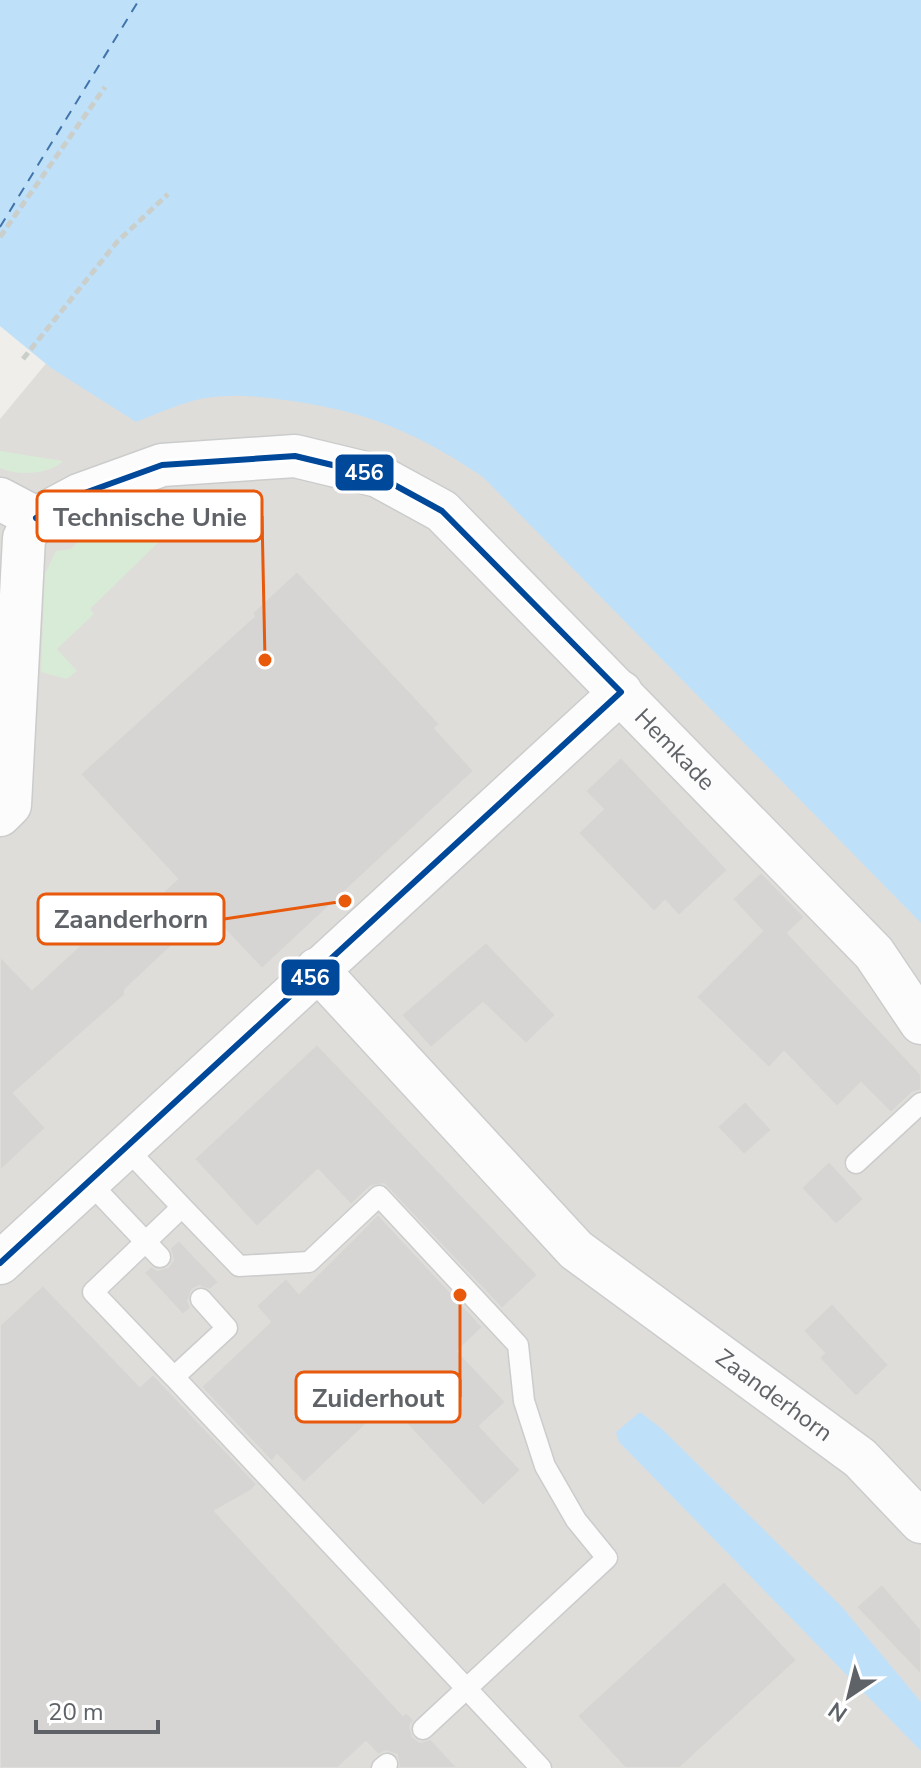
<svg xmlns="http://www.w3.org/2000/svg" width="921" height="1768" font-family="'Nunito Sans',sans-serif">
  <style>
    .industrial { fill: #dfddda }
    .green { fill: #d8ebd6 }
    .water { fill: #bfe0f9 }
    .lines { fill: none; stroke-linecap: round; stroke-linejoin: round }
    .ferry { stroke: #4174aa; stroke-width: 2; stroke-dasharray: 10 8; stroke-linecap: butt }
    .building { fill: #d6d5d3; stroke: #deddd9; stroke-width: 2 }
    .lane-casing { stroke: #cbcccc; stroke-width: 23 }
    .street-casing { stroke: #cbcccc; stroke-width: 45 }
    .path { stroke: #cacfcc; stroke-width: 5; stroke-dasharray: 8 4; stroke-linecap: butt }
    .lane { stroke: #fdfcfc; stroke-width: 20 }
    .street { stroke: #fdfcfc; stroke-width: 42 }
    .bus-1-casing { stroke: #fff; stroke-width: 12 }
    .bus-1 { stroke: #004899; stroke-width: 6 }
    .labels { text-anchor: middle; stroke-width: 8; stroke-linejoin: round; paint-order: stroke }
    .street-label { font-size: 24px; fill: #5f6368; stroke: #fff }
    .leader { fill: none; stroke: #e8590c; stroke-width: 3 }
    .callout-dot { fill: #e8590c; stroke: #fff; stroke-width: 3 }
    .callout { fill: #fff; stroke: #e8590c; stroke-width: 3 }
    .callout-label { font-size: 26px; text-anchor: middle; font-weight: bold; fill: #5f6368 }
    .line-badge { stroke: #fff; stroke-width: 3 }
    .badge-label { font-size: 22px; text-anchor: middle; font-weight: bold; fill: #fff }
  </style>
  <rect width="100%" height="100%" fill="#efeeea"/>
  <path class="industrial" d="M 374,229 L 921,822 L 921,1768 L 0,1768 L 0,419 L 112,284 Z"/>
  <path class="green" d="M 0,451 L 63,461 C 48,475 19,476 0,468 Z
    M 228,489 L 229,503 L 243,521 L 234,527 L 211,508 L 165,536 L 90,609 L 94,614 L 57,649 L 77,671 L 67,679 L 41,672 L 45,574 L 56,551 L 71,549 C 105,512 179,496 228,489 Z"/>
  <path class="water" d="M 0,0 L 921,0 L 921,923 L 483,477 C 419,434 369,412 292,401 C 264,397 235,393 206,398 C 182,402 159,413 136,422 L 51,368 L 0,326 Z
    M 640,1412 L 662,1429 L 842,1607 L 921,1702 L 921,1751 L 619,1442 L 616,1432 Z"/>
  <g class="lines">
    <path class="ferry" d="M 0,227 L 139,0"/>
  </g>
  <path class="building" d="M 297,571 L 440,724 L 435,728 L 474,771 L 262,969 L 208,912 L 125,990 L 125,995 L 14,1093 L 46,1128 L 0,1171 L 0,956 L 32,989 L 95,931 L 107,944 L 177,879 L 80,774 L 254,616 L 252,613 Z
    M 621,757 L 728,870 L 679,916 L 665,901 L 654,912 L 578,833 L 603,809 L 585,791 Z
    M 761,872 L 805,917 L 788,933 L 921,1074 L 921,1090 L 912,1093 L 891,1113 L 861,1083 L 837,1107 L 784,1052 L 769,1068 L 696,997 L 762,931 L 732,899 Z
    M 486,942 L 556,1015 L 526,1044 L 483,1003 L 431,1048 L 401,1015 Z
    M 317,1044 L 538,1275 L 502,1309 L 384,1184 L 371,1186 L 351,1205 L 318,1170 L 257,1227 L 194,1159 Z
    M 745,1101 L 772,1130 L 744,1155 L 717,1127 Z
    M 829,1161 L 864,1199 L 836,1225 L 801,1188 Z
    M 378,1214 L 483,1327 L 458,1351 L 506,1402 L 480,1426 L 521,1470 L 483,1506 L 388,1404 L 304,1483 L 277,1455 L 272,1462 L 201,1387 L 270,1322 L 256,1306 L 286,1278 L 299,1293 Z
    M 179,1240 L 219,1282 L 210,1290 L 199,1286 L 192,1290 L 188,1301 L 191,1308 L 183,1315 L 144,1273 L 151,1266 L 157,1270 L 168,1267 L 173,1260 L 170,1248 Z
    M 43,1285 L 140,1386 L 153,1374 L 257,1484 L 252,1490 L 215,1511 L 403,1715 L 406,1712 L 414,1720 L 410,1726 L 413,1737 L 420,1742 L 431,1739 L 458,1768 L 399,1768 L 397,1755 L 386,1751 L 378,1755 L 366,1742 L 338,1768 L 0,1768 L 0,1325 Z
    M 832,1303 L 889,1365 L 856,1397 L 819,1358 L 824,1353 L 803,1331 Z
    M 724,1581 L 797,1660 L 680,1768 L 625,1768 L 577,1716 Z
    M 882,1584 L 921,1629 L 921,1675 L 856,1607 Z"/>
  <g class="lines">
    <defs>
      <path id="lane" d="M 125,1147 L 182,1207
        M 856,1163 L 921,1103
        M 88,1181 L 160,1257
        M 201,1299 L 227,1328 L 174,1377 L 541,1768
        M 174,1377 L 93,1292 L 182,1207 L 239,1266 L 309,1262 L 379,1196 L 518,1345 L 524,1401 L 545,1466 L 576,1520 L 607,1558 L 423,1729
        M 382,1768 L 387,1764"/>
      <g id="street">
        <path d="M 0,499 L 36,518"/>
        <path id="s1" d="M 36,518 L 79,495 L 162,465 L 295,456 L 378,476 L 442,511 L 874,953 L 921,1023"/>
        <path d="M 0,815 L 10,805 L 24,538 L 36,518"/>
        <path id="s2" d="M 317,969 L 576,1250 L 860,1458 L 921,1522"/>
        <path d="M 0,1263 L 621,692"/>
      </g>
    </defs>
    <use href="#lane" class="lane-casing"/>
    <use href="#street" class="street-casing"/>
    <path class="path" d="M 0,237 L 105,87
      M 23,359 L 117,242 L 168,194"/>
    <use href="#lane" class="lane"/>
    <use href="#street" class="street"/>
    <defs>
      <path id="bus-1" d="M 36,518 L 79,495 L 162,465 L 295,456 L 378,476 L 442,511 L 621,692
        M 0,1263 L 621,692"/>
    </defs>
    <use href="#bus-1" class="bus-1-casing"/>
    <use href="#bus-1" class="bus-1"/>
  </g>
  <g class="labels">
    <g class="street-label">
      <text dy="8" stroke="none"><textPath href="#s1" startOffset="762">Hemkade</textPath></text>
      <text dy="8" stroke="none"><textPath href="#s2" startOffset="628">Zaanderhorn</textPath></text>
    </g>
  </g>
  <path class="leader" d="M265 660L262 516M345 901L224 919M460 1295L460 1397"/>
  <g class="callout-dot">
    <circle cx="265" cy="660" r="8"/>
    <circle cx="345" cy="901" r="8"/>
    <circle cx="460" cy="1295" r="8"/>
  </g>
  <g class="callout">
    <rect x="37" y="491" width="225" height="50" rx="8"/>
    <rect x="38" y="894" width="186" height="50" rx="8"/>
    <rect x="296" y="1372" width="164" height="50" rx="8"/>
  </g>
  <g class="callout-label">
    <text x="150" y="526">Technische Unie</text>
    <text x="131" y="928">Zaanderhorn</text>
    <text x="378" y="1407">Zuiderhout</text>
  </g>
  <g class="line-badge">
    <rect x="334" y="453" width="61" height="39" rx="8" fill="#004899"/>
    <rect x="280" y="958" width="61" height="39" rx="8" fill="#004899"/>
  </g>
  <g class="badge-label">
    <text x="364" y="480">456</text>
    <text x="310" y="985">456</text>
  </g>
  <g transform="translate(849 1696) rotate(215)" stroke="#ffffff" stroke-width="6" paint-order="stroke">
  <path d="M0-6L14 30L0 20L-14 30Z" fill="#5f6368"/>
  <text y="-12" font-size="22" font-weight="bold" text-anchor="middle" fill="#5f6368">N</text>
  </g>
  <path d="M36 1720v12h122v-12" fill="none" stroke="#5f6368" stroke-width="4"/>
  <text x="48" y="1720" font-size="24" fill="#5f6368" stroke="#ffffff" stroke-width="6" paint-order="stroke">20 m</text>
</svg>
